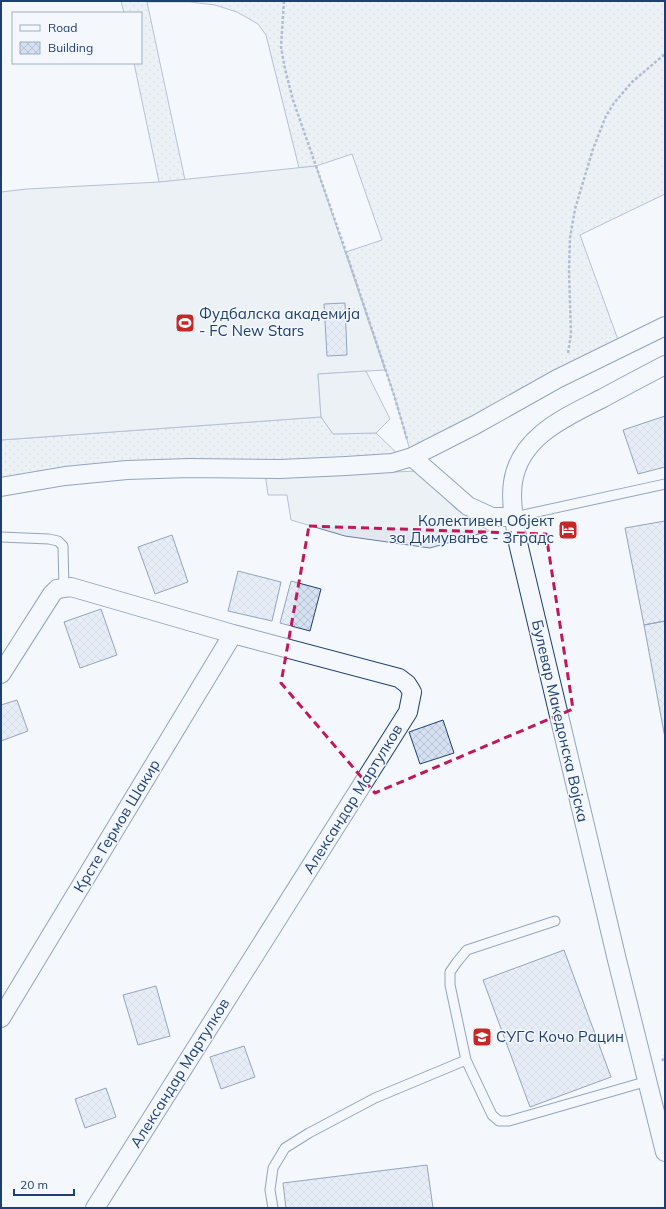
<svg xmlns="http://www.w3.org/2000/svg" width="666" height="1209" font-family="Mulish,sans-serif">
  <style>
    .grass { fill: url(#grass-dots); stroke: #687fa3 }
    .pitch { fill: #e3e9f0; stroke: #687fa3 }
    .parking { fill: #e3e8f0; stroke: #687fa3 }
    .building { fill: url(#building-cross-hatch); stroke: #1d3f73 }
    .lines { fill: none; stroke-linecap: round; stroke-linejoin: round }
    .lane-casing { stroke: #1d3f73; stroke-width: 11 }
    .street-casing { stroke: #1d3f73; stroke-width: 20 }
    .path { stroke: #5e769c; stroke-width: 2.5; stroke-dasharray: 3 2; stroke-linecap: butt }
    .lane { stroke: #f4f7fb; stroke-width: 9 }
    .street { stroke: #f4f7fb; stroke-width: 18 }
    .marked { fill: none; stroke: #c2185b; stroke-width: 3; stroke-dasharray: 8 5; stroke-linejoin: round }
    .labels { text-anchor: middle; stroke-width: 3; stroke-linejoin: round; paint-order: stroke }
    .poi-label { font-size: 15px; fill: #1d3f73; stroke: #f4f7fb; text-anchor: start }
    .street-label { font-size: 15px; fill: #1d3f73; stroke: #f4f7fb }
  </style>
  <defs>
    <pattern id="grass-dots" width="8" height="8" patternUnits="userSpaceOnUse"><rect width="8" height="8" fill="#e3e9f0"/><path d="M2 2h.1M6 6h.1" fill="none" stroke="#c2c9d1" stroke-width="1.8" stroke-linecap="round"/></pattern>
    <pattern id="building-cross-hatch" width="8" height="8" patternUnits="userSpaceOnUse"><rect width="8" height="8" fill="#d5e0f0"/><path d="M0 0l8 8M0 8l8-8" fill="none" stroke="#b6c1d1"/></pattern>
  </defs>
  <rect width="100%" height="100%" fill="#f4f7fb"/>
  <path class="grass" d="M 121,1 L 665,1 L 665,194 L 580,235 L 621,348 L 412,457 L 394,395 L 346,252 L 382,240 L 352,154 L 316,166 L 299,168 L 266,35 L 258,24 L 237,12 L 215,5 L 190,2 L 147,2 L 185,180 L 159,182 L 134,63 L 141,63 L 141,13 L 124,13 Z
    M 321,417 L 333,434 L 376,433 L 403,459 L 1,487 L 1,440 Z"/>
  <path class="pitch" d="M 316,166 L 385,370 L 318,374 L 321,417 L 1,440 L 1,192 L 27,189 L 159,182 Z"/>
  <path class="parking" d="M 366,371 L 390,419 L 376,433 L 333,434 L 321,417 L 318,374 Z
    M 417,471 L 456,509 L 489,531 L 430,548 L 345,536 L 291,520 L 287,495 L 268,495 L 265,473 L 347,474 Z"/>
  <path class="building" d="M 345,303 L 347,355 L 327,356 L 324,304 Z
    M 665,416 L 665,467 L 638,474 L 623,430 Z
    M 665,521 L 665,621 L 644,625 L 625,528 Z
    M 172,535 L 188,582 L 155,594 L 138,547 Z
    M 238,571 L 281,582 L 272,621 L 228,611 Z
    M 291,581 L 321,589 L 310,631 L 280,623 Z
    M 101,609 L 117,655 L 80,668 L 64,622 Z
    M 665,621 L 665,738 L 644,625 Z
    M 17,700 L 28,731 L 1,741 L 1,705 Z
    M 443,720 L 454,753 L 420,764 L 409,732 Z
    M 564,950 L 611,1077 L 530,1107 L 483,980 Z
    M 156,986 L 170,1036 L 138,1045 L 123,995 Z
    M 244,1046 L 255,1077 L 221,1089 L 210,1057 Z
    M 106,1088 L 116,1117 L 85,1128 L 75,1099 Z
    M 427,1165 L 433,1208 L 286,1208 L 283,1183 Z"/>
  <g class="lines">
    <defs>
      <path id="lane" d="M 514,517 L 665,484
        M 1,537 L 49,539 L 58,541 L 63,546 L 64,588
        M 555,921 L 467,950 L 457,962 L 450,972 L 450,985 L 466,1060 L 492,1115 L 499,1121 L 509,1121 L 648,1081
        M 273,1208 L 270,1190 L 273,1168 L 285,1148 L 309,1133 L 375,1098 L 466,1060"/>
      <path id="street" d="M 665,365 C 644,376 623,387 603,398 C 566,417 520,436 513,482 C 510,502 515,523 518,543 L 617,960 L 665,1152
        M 412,457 L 468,506 L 492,517 L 514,517
        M 1,487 L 65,476 L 127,470 L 190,468 L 280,469 L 346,466 L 392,463 L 412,457 L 475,425 L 557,379 L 665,326
        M 1,674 L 52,594 L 57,589 L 71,587 L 233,634 L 399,678 L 407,684 L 412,692 L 408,712 L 95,1208
        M 1,1018 L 233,634"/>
    </defs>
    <use href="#lane" class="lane-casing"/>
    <use href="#street" class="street-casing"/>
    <path class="path" d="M 284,1 L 281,47 L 285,69 L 293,100 L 346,252 L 394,395 L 407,439
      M 568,353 L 571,334 L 569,271 L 570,238 L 575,209 L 593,149 L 606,116 L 614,103 L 632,82 L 665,54
      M 662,1061 L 665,1056"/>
    <use href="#lane" class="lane"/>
    <use href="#street" class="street"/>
  </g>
  <path d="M0 0H666V1209H0ZM 309,526 L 546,534 L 573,709 L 375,793 L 281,683 Z" fill="#f4f7fb" fill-opacity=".55" fill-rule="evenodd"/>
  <path class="marked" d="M 309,526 L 546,534 L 573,709 L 375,793 L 281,683 Z"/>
  <defs>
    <symbol id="stadium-square" viewBox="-11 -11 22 22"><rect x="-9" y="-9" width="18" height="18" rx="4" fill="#c62828" stroke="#f4f7fb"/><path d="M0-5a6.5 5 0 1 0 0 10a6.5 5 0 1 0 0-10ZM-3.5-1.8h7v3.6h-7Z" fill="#fff"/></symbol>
    <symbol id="hotel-square" viewBox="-11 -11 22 22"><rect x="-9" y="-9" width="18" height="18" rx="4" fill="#c62828" stroke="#f4f7fb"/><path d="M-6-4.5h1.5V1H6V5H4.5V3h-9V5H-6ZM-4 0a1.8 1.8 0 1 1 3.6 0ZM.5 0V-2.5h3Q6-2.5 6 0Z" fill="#fff"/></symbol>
    <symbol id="school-square" viewBox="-11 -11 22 22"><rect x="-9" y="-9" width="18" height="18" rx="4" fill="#c62828" stroke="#f4f7fb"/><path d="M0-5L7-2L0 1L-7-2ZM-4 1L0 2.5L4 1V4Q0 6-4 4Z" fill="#fff"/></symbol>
  </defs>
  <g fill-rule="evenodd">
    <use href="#stadium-square" x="174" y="312" width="22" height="22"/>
    <use href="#hotel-square" x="557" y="519" width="22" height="22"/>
    <use href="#school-square" x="471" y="1026" width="22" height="22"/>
  </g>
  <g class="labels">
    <g class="poi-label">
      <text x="199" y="319">Фудбалска академија<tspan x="199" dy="17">- FC New Stars</tspan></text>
      <text x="554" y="526" text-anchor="end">Колективен Објект<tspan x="554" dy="17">за Димување - Зградс</tspan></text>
      <text x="496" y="1042">СУГС Кочо Рацин</text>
    </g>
    <g class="street-label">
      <text transform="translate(560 721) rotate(77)" y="5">Булевар Македонска Војска</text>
      <text transform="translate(353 799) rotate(-58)" y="5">Александар Мартулков</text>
      <text transform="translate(117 826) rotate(-59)" y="5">Крсте Гермов Шакир</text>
      <text transform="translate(180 1073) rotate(-58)" y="5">Александар Мартулков</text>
    </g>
  </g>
  <rect width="666" height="1209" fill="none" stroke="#1d3f73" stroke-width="4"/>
  <rect x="12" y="12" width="130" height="52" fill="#f4f7fb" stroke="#9eadc5"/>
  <rect x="20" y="25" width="20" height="6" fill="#f4f7fb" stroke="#9eadc5"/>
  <text x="48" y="32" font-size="12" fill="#1d3f73">Road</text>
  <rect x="20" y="42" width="20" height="12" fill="url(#building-cross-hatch)" stroke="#9eadc5"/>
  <text x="48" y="52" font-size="12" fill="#1d3f73">Building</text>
  <path d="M14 1189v6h60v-6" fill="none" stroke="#1d3f73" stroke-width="2"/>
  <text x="20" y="1189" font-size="12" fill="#1d3f73" stroke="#f4f7fb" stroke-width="3" paint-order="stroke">20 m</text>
</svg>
